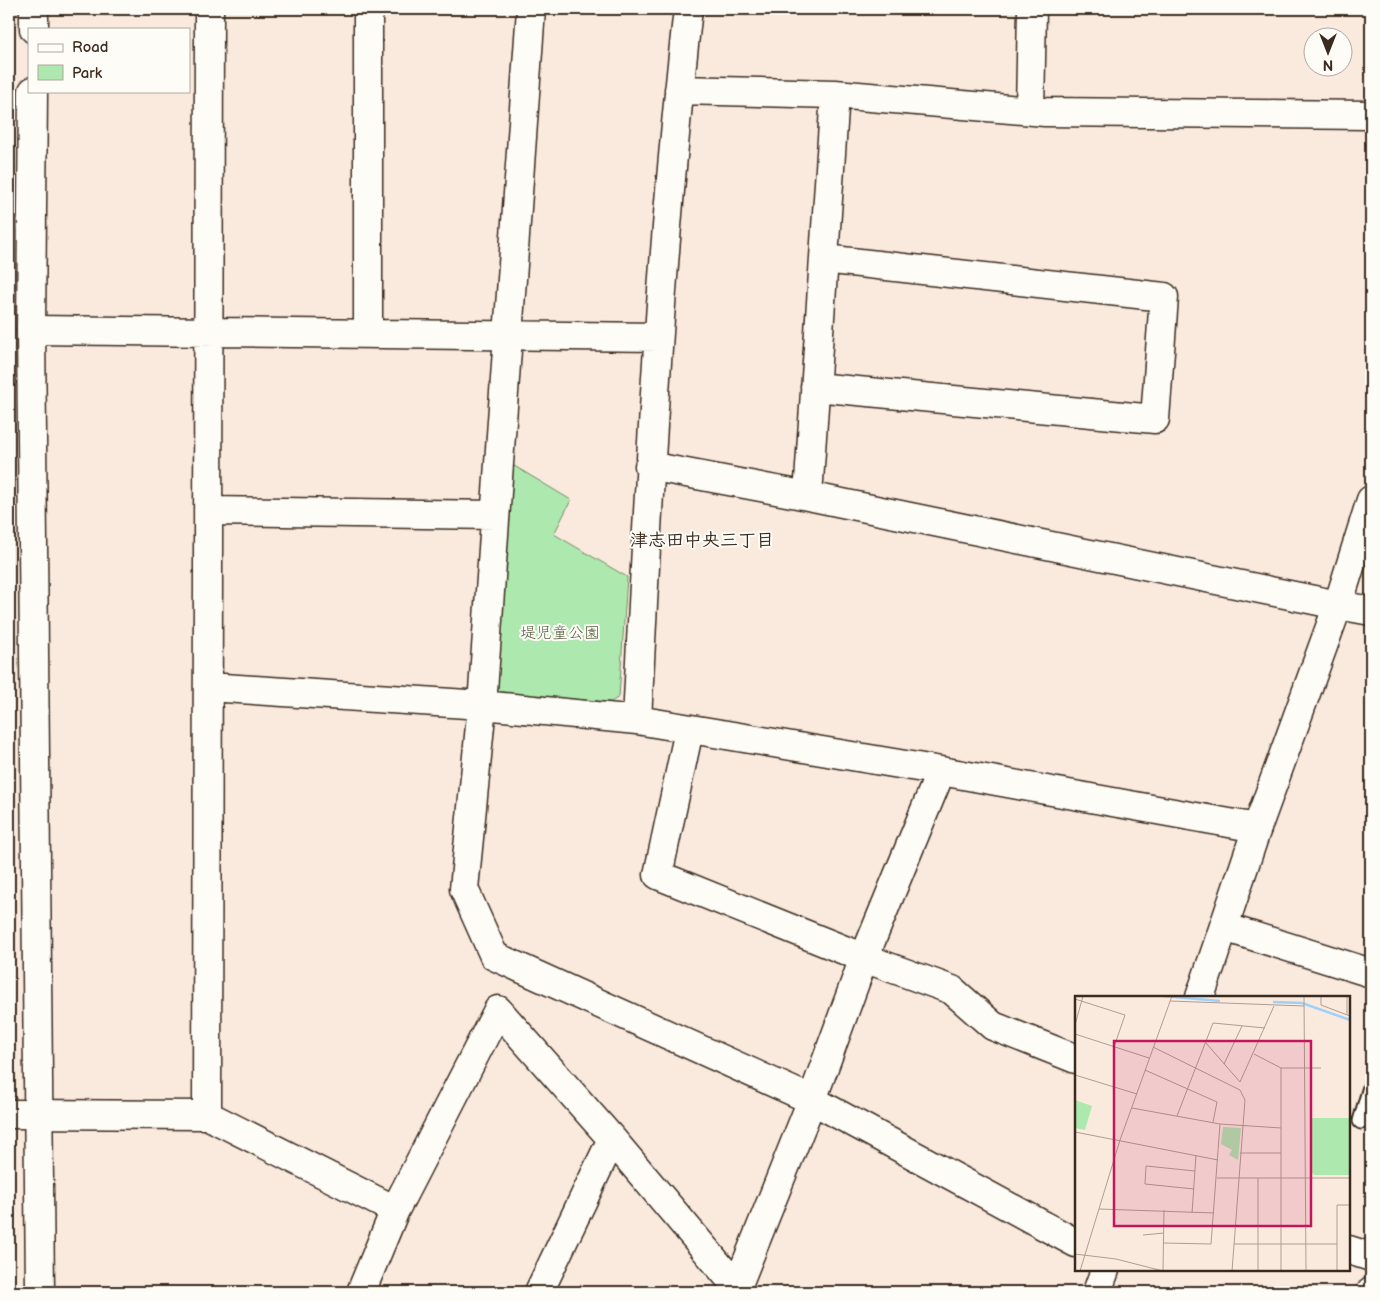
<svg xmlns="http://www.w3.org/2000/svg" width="1380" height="1301" font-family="'Balsamiq Sans','Klee One',sans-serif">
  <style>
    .green { fill: #ade8ae; stroke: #748966 }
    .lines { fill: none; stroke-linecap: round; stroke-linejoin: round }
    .service-casing { stroke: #3b2a1e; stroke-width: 19 }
    .minor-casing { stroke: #3b2a1e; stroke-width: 31 }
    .tertiary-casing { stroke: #3b2a1e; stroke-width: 31 }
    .service { stroke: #fdfcf7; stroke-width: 15 }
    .minor { stroke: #fdfcf7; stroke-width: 28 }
    .tertiary { stroke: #fdfcf7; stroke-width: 28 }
    .labels { text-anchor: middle; stroke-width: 4; stroke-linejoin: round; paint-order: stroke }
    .park-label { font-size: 16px; fill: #585a42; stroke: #fdfcf7 }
    .neighbourhood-label { font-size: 18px; font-weight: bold; fill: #3b2a1e; stroke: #fdfcf7 }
    .inset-river { fill: none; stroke: #9dd0fb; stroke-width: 2.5 }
    .inset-road { fill: none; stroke: #ae9d91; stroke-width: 1 }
    .view { fill: #c2185b; fill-opacity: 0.15; stroke: #c2185b; stroke-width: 2.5 }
    .inset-edge { fill: none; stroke: #3b2a1e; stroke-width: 2.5 }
  </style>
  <rect width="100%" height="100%" fill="#faeade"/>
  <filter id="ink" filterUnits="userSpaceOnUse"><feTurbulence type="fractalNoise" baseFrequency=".02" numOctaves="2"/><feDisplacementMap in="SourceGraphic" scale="10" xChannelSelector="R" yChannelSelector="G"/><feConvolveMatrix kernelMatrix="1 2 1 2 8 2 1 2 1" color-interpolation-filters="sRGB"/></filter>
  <g filter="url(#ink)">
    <path class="green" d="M 511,464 L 571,500 L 554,534 L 627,577 L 619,697 L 611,702 L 500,694 L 493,687 Z"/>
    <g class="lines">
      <defs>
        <path id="service" d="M 1361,1121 L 1371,1087"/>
        <path id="minor" d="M 368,9 L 368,334
          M 531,9 L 482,705 L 464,889 L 494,956 L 812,1100 L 1076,1243
          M 679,90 L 835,94 L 1045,112 L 1371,115
          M 1030,110 L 1032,9
          M 31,330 L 658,337
          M 815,387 L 1155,419 L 1164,297 L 824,259
          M 649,466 L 808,496 L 1338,605
          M 808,496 L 835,94
          M 208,511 L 495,515
          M 208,687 L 482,705 L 637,720 L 941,771 L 1257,828
          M 637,720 C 649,483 661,245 688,9
          M 689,730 L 658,875 L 864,958 L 952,990 L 993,1026 L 1076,1059
          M 1224,927 L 1371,973
          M 9,1114 L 207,1115 L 395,1210
          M 207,1115 L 209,9
          M 1349,1250 L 1371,1257
          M 361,1292 L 395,1210 L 498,1010 L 612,1139 L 737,1287
          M 539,1292 L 612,1139
          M 735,1292 L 812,1100 L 864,958 L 941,771
          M 1371,1292 L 1371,1291"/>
        <path id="tertiary" d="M 34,29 L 34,9
          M 33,91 L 31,330 L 40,1292
          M 1338,605 L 1371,611
          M 1200,997 L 1257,828 L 1338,605 L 1371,500
          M 1097,1292 L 1105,1270"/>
      </defs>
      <use href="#service" class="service-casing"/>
      <use href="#minor" class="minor-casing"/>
      <use href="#tertiary" class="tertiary-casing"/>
      <use href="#service" class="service"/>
      <use href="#minor" class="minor"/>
      <use href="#tertiary" class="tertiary"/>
    </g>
  </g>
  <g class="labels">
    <g class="park-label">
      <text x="560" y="638">堤児童公園</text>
    </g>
    <g class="neighbourhood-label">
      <text x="702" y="546">津志田中央三丁目</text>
    </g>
  </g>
  <g transform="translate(1075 996)">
    <rect width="275" height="275" fill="#faeade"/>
    <path d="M 0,104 L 17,110 L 10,134 L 0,132 ZM 235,122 L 275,122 L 275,179 L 239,179 L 235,175 ZM 148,131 L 166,132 L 163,164 L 154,159 L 157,154 L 146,148 Z" fill="#ade8ae"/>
    <path class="inset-river" d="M 88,0 L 145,5M 198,6 L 227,7 L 275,24"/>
    <path class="inset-road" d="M 229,0 L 231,275M 246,0 L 246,9 L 275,20M 272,0 L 272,19M 0,3 L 50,19 L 39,51M 95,5 L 229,10M 0,29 L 8,0M 0,38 L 74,62M 131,47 L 165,86 L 199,10M 78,51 L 165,94 L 170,104 L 157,275M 179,58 L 206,72 L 246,72M 149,68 L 167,30M 70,74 L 142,106 L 138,126M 0,79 L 62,98M 57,112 L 145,128 L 206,132M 102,120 L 138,27 L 190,32M 0,136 L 143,164M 165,157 L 206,157M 142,182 L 275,182M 183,182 L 183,275M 119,193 L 70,188 L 71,170 L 120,175M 24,213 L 139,217M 117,217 L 121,159M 68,239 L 89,237M 89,247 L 136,248 L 145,128M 159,248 L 262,248M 0,258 L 41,263 L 88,275M 88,274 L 89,214M 5,275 L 45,144 L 97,0M 206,275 L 206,72M 262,275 L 262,209 L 275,209"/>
    <path class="view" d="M 39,45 L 236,45 L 236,230 L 39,230 Z"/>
    <rect width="275" height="275" class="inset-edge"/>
  </g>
  <rect width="1380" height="1301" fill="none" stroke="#fdfcf7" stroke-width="30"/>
  <rect x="15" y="15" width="1350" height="1271" fill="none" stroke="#3b2a1e" stroke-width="2" filter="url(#ink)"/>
  <rect x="28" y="28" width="162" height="65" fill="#fdfcf7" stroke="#afa8a0"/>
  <rect x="38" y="44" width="25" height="8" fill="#fdfcf7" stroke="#afa8a0"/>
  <text x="72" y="52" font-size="15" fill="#3b2a1e">Road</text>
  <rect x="38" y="65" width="25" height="15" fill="#ade8ae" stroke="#afa8a0"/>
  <text x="72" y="78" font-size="15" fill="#3b2a1e">Park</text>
  <g transform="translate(1328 52) rotate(180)"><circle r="24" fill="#fdfcf7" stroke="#afa8a0"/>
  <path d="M0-4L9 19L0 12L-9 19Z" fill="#3b2a1e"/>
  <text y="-8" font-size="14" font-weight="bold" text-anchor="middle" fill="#3b2a1e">N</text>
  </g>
</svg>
